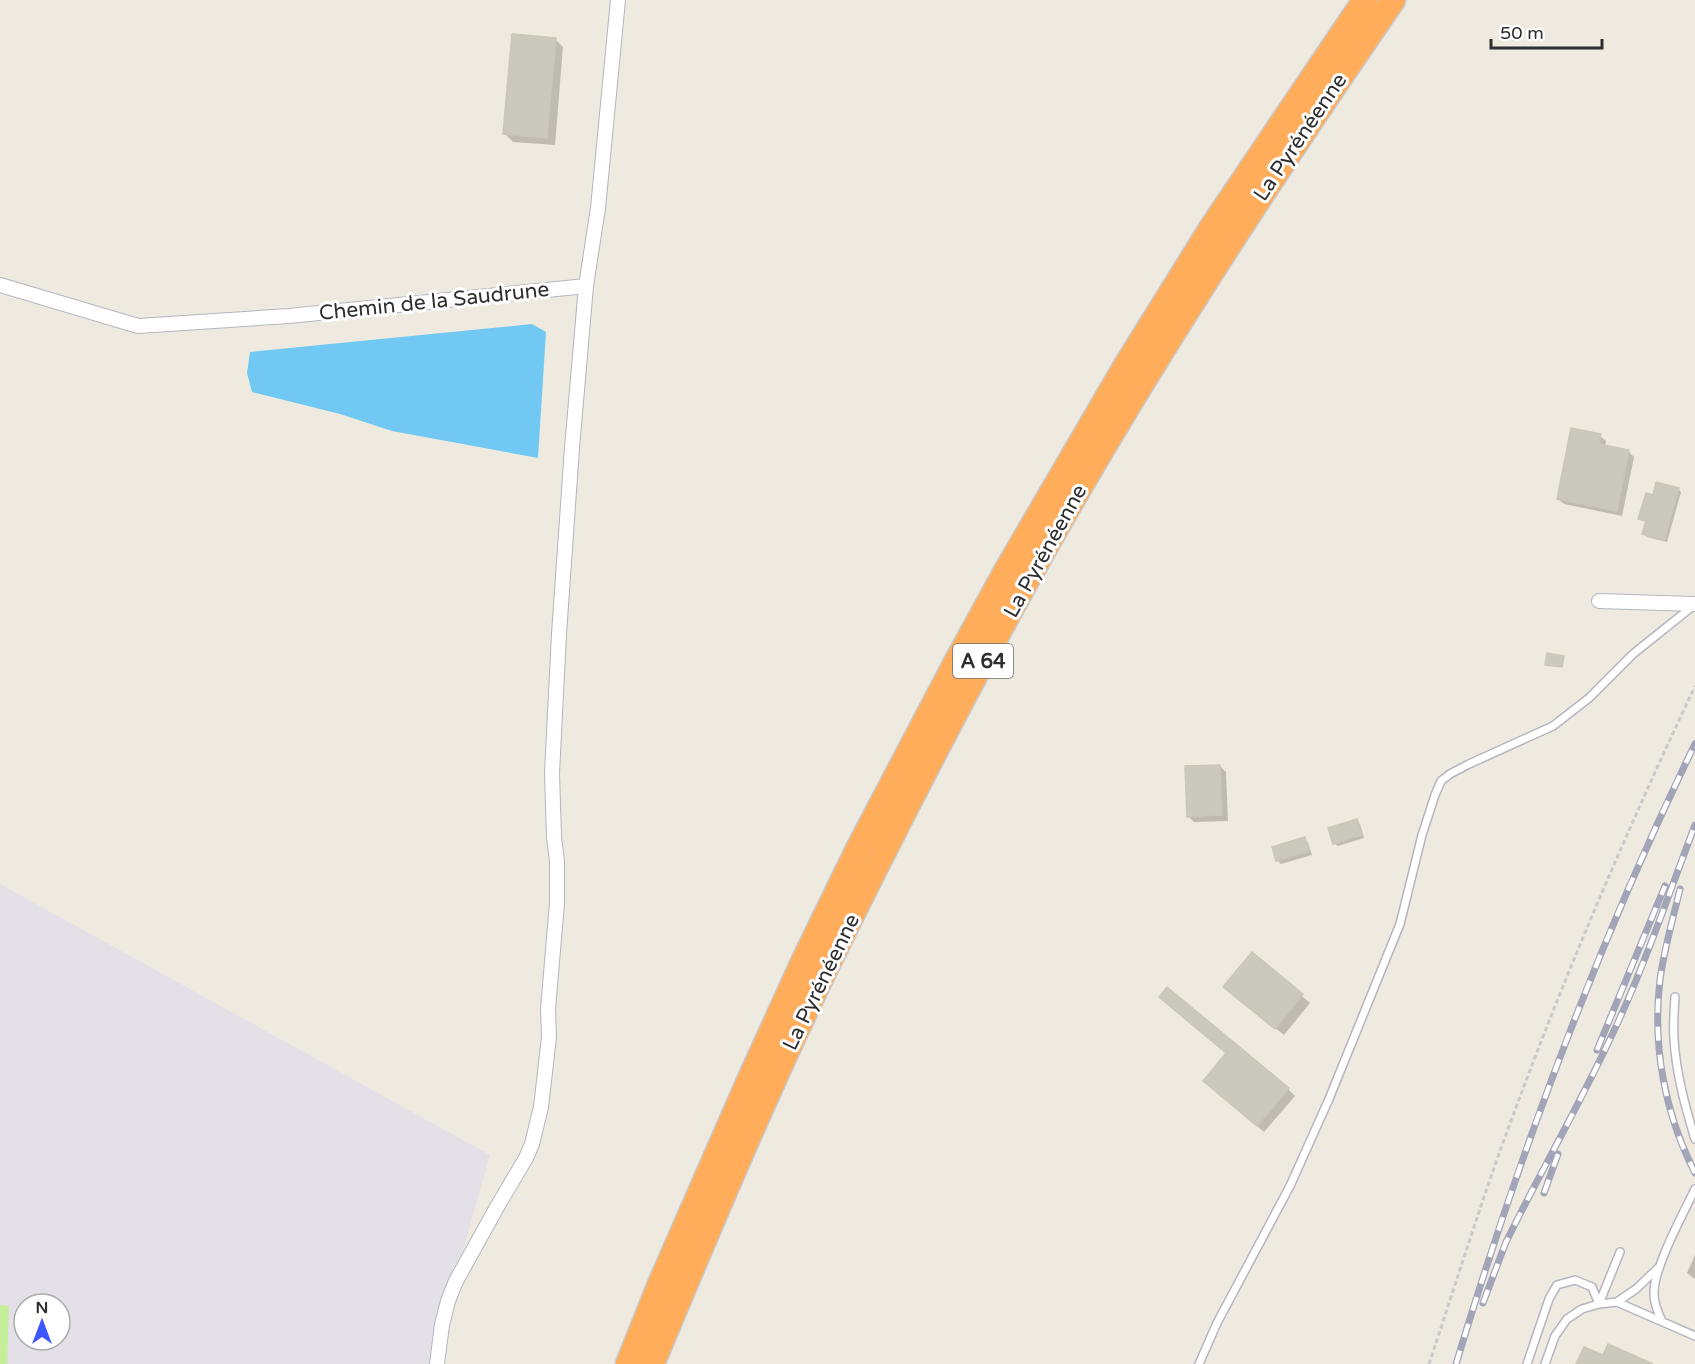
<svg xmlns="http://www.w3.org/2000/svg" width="1695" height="1364" font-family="'Varela Round',sans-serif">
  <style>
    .industrial { fill: #e3e0e8; fill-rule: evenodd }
    .pitch { fill: #c4ee97 }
    .water { fill: #71c9f3 }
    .shadow { fill: #0003 }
    .building { fill: #cbc8be; stroke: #cbc6b9; stroke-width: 1.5 }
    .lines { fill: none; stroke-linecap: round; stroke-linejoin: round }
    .lane-casing { stroke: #b4b5c1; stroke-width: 10 }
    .street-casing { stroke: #b4b5c1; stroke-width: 16 }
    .highway-casing { stroke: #c9c9c9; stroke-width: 27 }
    .path { stroke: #c9c9c9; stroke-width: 3; stroke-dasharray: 4.5 3; stroke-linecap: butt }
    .lane { stroke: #fff; stroke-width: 7 }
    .street { stroke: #fff; stroke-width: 14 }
    .highway { stroke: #ffac5b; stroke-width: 24 }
    .rail-casing { stroke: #a2a4b8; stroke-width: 7 }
    .rail { stroke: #fff; stroke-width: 4.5; stroke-dasharray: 14; stroke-linecap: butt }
    .labels { text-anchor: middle; stroke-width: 6; stroke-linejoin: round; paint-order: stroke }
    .shield { fill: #fff; stroke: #6d6d6d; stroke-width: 1.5 }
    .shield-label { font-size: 20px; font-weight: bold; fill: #2e2e2e }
    .street-label { font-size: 21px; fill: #2e2e2e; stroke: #fff }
  </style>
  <rect width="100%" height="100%" fill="#efeae0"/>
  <path class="industrial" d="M 0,884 L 490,1155 L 431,1364 L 0,1364 ZM 24,1304 L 60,1304 L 60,1340 L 24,1340 Z"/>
  <path class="pitch" d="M 0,1305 L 9,1306 L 7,1364 L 0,1364 Z"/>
  <path class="water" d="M 532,324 L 546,332 L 538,458 L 392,431 L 340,414 L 252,392 L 247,373 L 250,352 Z"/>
  <path class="shadow" d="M 555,39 L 563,47 L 555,145 L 513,142 L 505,134 Z
    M 1600,436 L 1606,441 L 1605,447 L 1628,451 L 1634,457 L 1622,516 L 1564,504 L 1558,499 Z
    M 1678,489 L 1681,492 L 1667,542 L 1647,537 L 1644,534 L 1647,522 L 1640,518 Z
    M 1220,766 L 1226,772 L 1228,821 L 1194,822 L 1188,816 Z
    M 1356,821 L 1360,824 L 1364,838 L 1338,846 L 1334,843 Z
    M 1304,839 L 1308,843 L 1312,855 L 1281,864 L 1277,860 Z
    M 1252,954 L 1310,1003 L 1284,1035 L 1233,994 Z
    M 1205,1081 L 1288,1089 L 1295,1096 L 1264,1132 Z
    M 1695,1255 L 1695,1279 L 1687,1273 Z"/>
  <path class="building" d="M 512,34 L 556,38 L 547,138 L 503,134 Z
    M 1571,428 L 1601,434 L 1599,444 L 1629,450 L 1617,511 L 1557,499 Z
    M 1656,482 L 1679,488 L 1664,540 L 1642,534 L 1646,521 L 1638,519 L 1646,493 L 1653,495 Z
    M 1547,653 L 1564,656 L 1562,667 L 1545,665 Z
    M 1220,765 L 1222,815 L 1187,817 L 1185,766 Z
    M 1357,819 L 1362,835 L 1333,844 L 1328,828 Z
    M 1305,837 L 1309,851 L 1276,861 L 1272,847 Z
    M 1252,952 L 1303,994 L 1275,1029 L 1223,987 Z
    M 1167,987 L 1289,1088 L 1257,1126 L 1203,1081 L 1226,1053 L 1159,997 Z
    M 1608,1344 L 1653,1364 L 1576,1364 L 1584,1347 L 1603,1355 Z"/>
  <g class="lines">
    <defs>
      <path id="lane" d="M 1675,997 C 1674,1011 1673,1025 1674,1039 C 1676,1073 1685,1106 1695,1139
        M 1617,1302 L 1636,1289 L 1658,1268
        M 1599,1304 L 1620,1252
        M 1662,1321 C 1658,1313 1654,1303 1654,1294 C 1653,1269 1683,1214 1695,1189
        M 1199,1364 L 1217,1323 L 1290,1186 L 1329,1099 L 1400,924 L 1422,835 L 1435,795 L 1441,781 L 1450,774 L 1469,764 L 1553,726 L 1589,698 L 1633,654 L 1693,606
        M 1527,1364 L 1549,1299 L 1557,1285 L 1575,1280 L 1592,1287 L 1599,1304
        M 1545,1364 L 1555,1336 L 1567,1319 L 1582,1309 L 1599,1304 L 1617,1302 L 1695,1336"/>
      <path id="street" d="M 0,285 L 138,326 L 289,316 L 586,286
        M 1599,601 L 1695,604
        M 437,1364 L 442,1325 L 448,1301 L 456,1281 L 497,1207 L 526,1158 L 532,1144 L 541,1107 L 549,1037 L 548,1009 L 557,903 L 557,861 L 554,837 L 552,773 L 559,634 L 572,448 L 586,286 L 598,208 L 618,0"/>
      <path id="highway" d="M 628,1364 L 660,1284 L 748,1083 L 803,962 L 858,849 L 954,666 L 1006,571 L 1125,367 L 1212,227 L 1365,0
        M 652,1364 C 707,1232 763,1099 825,970 C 889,839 956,709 1026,582 C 1137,381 1263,189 1393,0"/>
    </defs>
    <use href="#lane" class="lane-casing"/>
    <use href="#street" class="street-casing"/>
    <use href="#highway" class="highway-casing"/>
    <path class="path" d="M 1429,1364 C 1451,1298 1472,1231 1495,1165 C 1553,1002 1621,843 1695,686"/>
    <use href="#lane" class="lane"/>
    <use href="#street" class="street"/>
    <use href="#highway" class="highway"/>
    <defs>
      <path id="rail" d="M 1680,889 C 1673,919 1664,949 1660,980 C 1652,1046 1665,1114 1695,1173
        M 1597,1050 L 1665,886
        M 1544,1193 L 1558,1154
        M 1483,1303 L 1506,1242 L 1517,1220 C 1548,1159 1582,1099 1611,1037 C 1644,968 1668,896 1695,825
        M 1456,1364 C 1520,1152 1598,943 1695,744"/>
    </defs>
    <use href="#rail" class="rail-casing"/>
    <use href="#rail" class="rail"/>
  </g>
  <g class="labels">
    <rect class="shield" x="953" y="644" width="60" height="34" rx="4.5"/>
    <g class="shield-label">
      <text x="983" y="668">A 64</text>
    </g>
    <g class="street-label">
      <text transform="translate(1300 137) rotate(-56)" y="7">La Pyrénéenne</text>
      <text transform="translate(434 301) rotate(-6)" y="7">Chemin de la Saudrune</text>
      <text transform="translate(1045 551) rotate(-61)" y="7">La Pyrénéenne</text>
      <text transform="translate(821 982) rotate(-64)" y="7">La Pyrénéenne</text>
    </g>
  </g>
  <g transform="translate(42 1322)"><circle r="28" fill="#ffffff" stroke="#ababab" stroke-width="1.5"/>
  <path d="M0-4.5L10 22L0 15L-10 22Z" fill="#3d56ff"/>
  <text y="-9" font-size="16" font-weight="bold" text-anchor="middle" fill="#2e2e2e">N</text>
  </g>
  <path d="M1491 39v9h111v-9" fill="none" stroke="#2e2e2e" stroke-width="3"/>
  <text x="1500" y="39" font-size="18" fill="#2e2e2e" stroke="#ffffff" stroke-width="4.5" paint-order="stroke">50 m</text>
</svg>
